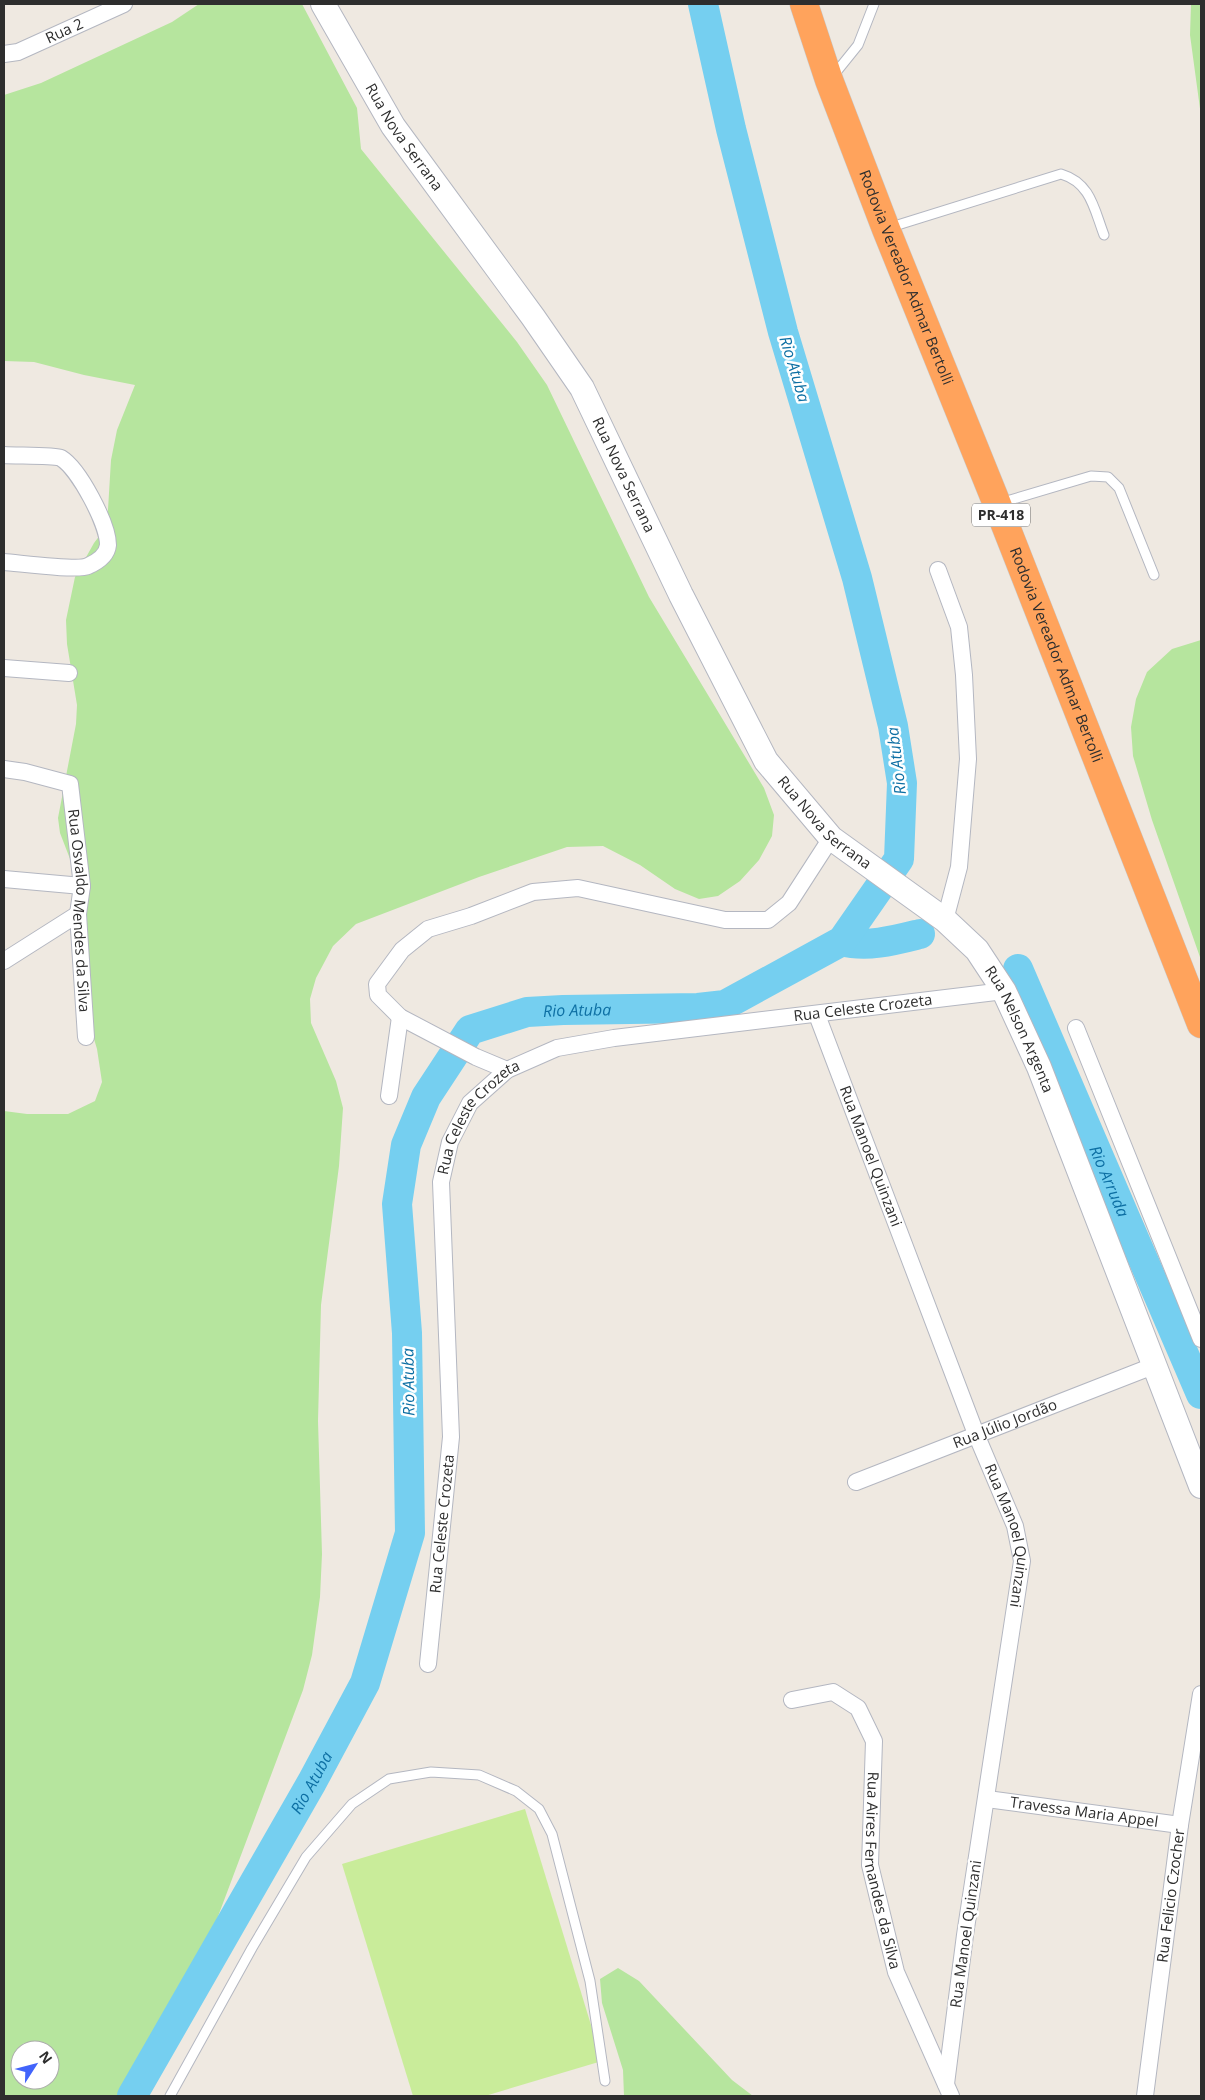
<svg xmlns="http://www.w3.org/2000/svg" width="1205" height="2100" font-family="'Open Sans',sans-serif">
  <style>
    .green { fill: #b6e59e; fill-rule: evenodd }
    .pitch { fill: #c9ec9a }
    .lines { fill: none; stroke-linecap: round; stroke-linejoin: round }
    .river { stroke: #75cff0; stroke-width: 30 }
    .lane-casing { stroke: #b4b7c1; stroke-width: 11 }
    .street-casing { stroke: #b4b7c1; stroke-width: 18 }
    .secondary-casing { stroke: #b4b7c1; stroke-width: 26 }
    .highway-casing { stroke: #c9c9c9; stroke-width: 29 }
    .lane { stroke: #fff; stroke-width: 9 }
    .street { stroke: #fff; stroke-width: 16 }
    .secondary { stroke: #fff; stroke-width: 24 }
    .highway { stroke: #ffa35c; stroke-width: 28 }
    .labels { text-anchor: middle; stroke-width: 5; stroke-linejoin: round; paint-order: stroke }
    .shield { fill: #fff; stroke: #6d6d6d; stroke-width: 1 }
    .shield-label { font-size: 14px; font-weight: bold; fill: #2e2e2e }
    .street-label { font-size: 15px; fill: #2e2e2e; stroke: #fff }
    .water-label { font-size: 16px; font-style: italic; fill: #0d6fa3; stroke: #fff }
  </style>
  <rect width="100%" height="100%" fill="#efe9e1"/>
  <path class="green" d="M 199,4 L 302,4 L 357,108 L 361,149 L 517,342 L 547,385 L 649,597 L 764,788 L 774,815 L 772,836 L 759,860 L 740,881 L 718,896 L 699,899 L 675,889 L 640,865 L 603,846 L 567,847 L 479,877 L 356,924 L 333,946 L 316,978 L 310,999 L 311,1023 L 336,1081 L 343,1108 L 339,1166 L 321,1305 L 318,1421 L 322,1554 L 320,1597 L 312,1655 L 303,1690 L 211,1935 L 150,2064 L 139,2096 L 4,2096 L 4,1111 L 27,1114 L 68,1114 L 95,1101 L 102,1082 L 97,1049 L 81,995 L 72,864 L 60,833 L 58,818 L 76,724 L 77,705 L 67,644 L 66,620 L 75,577 L 94,543 L 107,526 L 111,460 L 117,430 L 135,385 L 84,375 L 34,362 L 4,361 L 4,95 L 41,83 L 172,22 ZM 20,2050 L 50,2050 L 50,2080 L 20,2080 Z
    M 1191,4 L 1201,4 L 1201,116 L 1190,35 Z
    M 1201,640 L 1201,960 L 1152,820 L 1133,756 L 1131,727 L 1136,699 L 1147,672 L 1172,649 Z
    M 618,1968 L 639,1981 L 732,2080 L 753,2096 L 624,2096 L 623,2070 L 602,2003 L 600,1979 Z"/>
  <path class="pitch" d="M 525,1809 L 602,2061 L 485,2096 L 413,2096 L 342,1864 Z"/>
  <g class="lines">
    <g class="river">
      <path d="M 842,941 C 867,948 896,940 920,934"/>
      <path id="s1" d="M 1018,969 L 1201,1394"/>
      <path id="s2" d="M 132,2096 L 312,1782 L 365,1683 L 410,1533 L 407,1333 L 397,1204 L 406,1145 L 426,1097 L 470,1030 L 527,1012 L 563,1010 L 698,1008 L 725,1005 L 842,941 L 899,859 L 902,783 L 893,726 L 857,578 L 783,332 L 731,129 L 703,4"/>
    </g>
    <defs>
      <path id="lane" d="M 833,76 L 858,45 L 874,4
        M 888,228 L 1061,174 C 1091,183 1094,209 1104,235
        M 1000,503 L 1091,476 L 1108,477 L 1119,488 L 1154,575
        M 170,2096 L 252,1948 L 306,1857 L 352,1804 L 389,1779 L 431,1772 L 479,1775 L 516,1791 L 539,1809 L 552,1834 L 590,1981 L 605,2081"/>
      <g id="street">
        <path id="s3" d="M 4,54 L 18,52 L 124,4"/>
        <path d="M 4,455 C 14,456 54,455 61,458 C 79,469 108,524 108,545 C 107,556 97,562 88,566 C 78,571 19,563 4,562"/>
        <path d="M 938,570 L 959,627 L 964,675 L 968,759 L 959,867 L 945,920"/>
        <path d="M 4,668 L 69,673"/>
        <path id="s4" d="M 4,769 L 25,772 L 70,784 L 82,886 L 78,914 L 86,1037"/>
        <path d="M 4,879 L 82,886"/>
        <path d="M 4,961 L 78,914"/>
        <path id="s5" d="M 817,1015 L 976,1434 L 1015,1526 L 1022,1561 L 965,1935 L 946,2084"/>
        <path d="M 1076,1028 L 1201,1339"/>
        <path d="M 507,1070 L 476,1057 L 400,1017 L 378,995 L 377,984 L 402,950 L 428,929 L 471,916 L 533,892 L 578,888 L 725,920 L 768,920 L 789,903 L 831,838"/>
        <path d="M 389,1096 L 400,1017"/>
        <path id="s6" d="M 856,1482 L 1153,1366"/>
        <path id="s7" d="M 428,1664 L 451,1437 L 441,1182 L 450,1142 L 470,1103 L 507,1070 L 557,1048 L 614,1038 L 1004,991"/>
        <path id="s8" d="M 792,1700 L 833,1692 L 858,1708 L 874,1741 L 870,1865 L 896,1972 L 951,2096"/>
        <path id="s9" d="M 987,1799 L 1180,1825"/>
        <path id="s10" d="M 1145,2096 L 1180,1825 L 1201,1694"/>
      </g>
      <g id="secondary">
        <path id="s11" d="M 323,4 L 393,126 L 533,317 L 582,388 L 681,595 L 766,761 L 831,838 L 945,920 L 977,950 L 1004,991 L 1039,1067 L 1201,1486"/>
      </g>
      <g id="highway">
        <path id="s12" d="M 804,4 L 829,80 L 886,229 L 997,504 L 1201,1024"/>
      </g>
    </defs>
    <use href="#lane" class="lane-casing"/>
    <use href="#street" class="street-casing"/>
    <use href="#secondary" class="secondary-casing"/>
    <use href="#highway" class="highway-casing"/>
    <use href="#lane" class="lane"/>
    <use href="#street" class="street"/>
    <use href="#secondary" class="secondary"/>
    <use href="#highway" class="highway"/>
  </g>
  <g class="labels">
    <rect class="shield" x="972" y="503.5" width="58" height="23" rx="4"/>
    <g class="shield-label">
      <text x="1001" y="520">PR-418</text>
    </g>
    <g class="street-label">
      <text dy="5" stroke="none"><textPath href="#s3" startOffset="65">Rua 2</textPath></text>
      <text dy="5" stroke="none"><textPath href="#s11" startOffset="156">Rua Nova Serrana</textPath></text>
      <text dy="5" stroke="none"><textPath href="#s12" startOffset="292">Rodovia Vereador Admar Bertolli</textPath></text>
      <text dy="5" stroke="none"><textPath href="#s11" startOffset="560">Rua Nova Serrana</textPath></text>
      <text dy="5" stroke="none"><textPath href="#s12" startOffset="698">Rodovia Vereador Admar Bertolli</textPath></text>
      <text dy="5" stroke="none"><textPath href="#s11" startOffset="965">Rua Nova Serrana</textPath></text>
      <text dy="5" stroke="none"><textPath href="#s4" startOffset="195">Rua Osvaldo Mendes da Silva</textPath></text>
      <text dy="5" stroke="none"><textPath href="#s7" startOffset="981">Rua Celeste Crozeta</textPath></text>
      <text dy="5" stroke="none"><textPath href="#s11" startOffset="1255">Rua Nelson Argenta</textPath></text>
      <text dy="5" stroke="none"><textPath href="#s7" startOffset="561">Rua Celeste Crozeta</textPath></text>
      <text dy="5" stroke="none"><textPath href="#s5" startOffset="151">Rua Manoel Quinzani</textPath></text>
      <text dy="5" stroke="none"><textPath href="#s6" startOffset="160">Rua Júlio Jordão</textPath></text>
      <text dy="5" stroke="none"><textPath href="#s7" startOffset="141">Rua Celeste Crozeta</textPath></text>
      <text dy="5" stroke="none"><textPath href="#s5" startOffset="556">Rua Manoel Quinzani</textPath></text>
      <text dy="5" stroke="none"><textPath href="#s9" startOffset="98">Travessa Maria Appel</textPath></text>
      <text dy="5" stroke="none"><textPath href="#s8" startOffset="239">Rua Aires Fernandes da Silva</textPath></text>
      <text dy="5" stroke="none"><textPath href="#s10" startOffset="202">Rua Felicio Czocher</textPath></text>
      <text transform="translate(966 1934) rotate(-82)" y="5">Rua Manoel Quinzani</text>
    </g>
    <g class="water-label">
      <text transform="translate(795 369) rotate(73)" y="6">Rio Atuba</text>
      <text transform="translate(896 761) rotate(-97)" y="6">Rio Atuba</text>
      <text dy="6" stroke="none"><textPath href="#s2" startOffset="1262">Rio Atuba</textPath></text>
      <text dy="6" stroke="none"><textPath href="#s1" startOffset="231">Rio Arruda</textPath></text>
      <text transform="translate(408 1382) rotate(-91)" y="6">Rio Atuba</text>
      <text dy="6" stroke="none"><textPath href="#s2" startOffset="361">Rio Atuba</textPath></text>
    </g>
  </g>
  <rect width="1205" height="2100" fill="none" stroke="#2e2e2e" stroke-width="10"/>
  <g transform="translate(35 2065) rotate(54)"><circle r="24" fill="#ffffff" stroke="#ababab"/>
  <path d="M0-4L9 19L0 12L-9 19Z" fill="#4264fb"/>
  <text y="-8" font-size="14" font-weight="bold" text-anchor="middle" fill="#2e2e2e">N</text>
  </g>
</svg>
